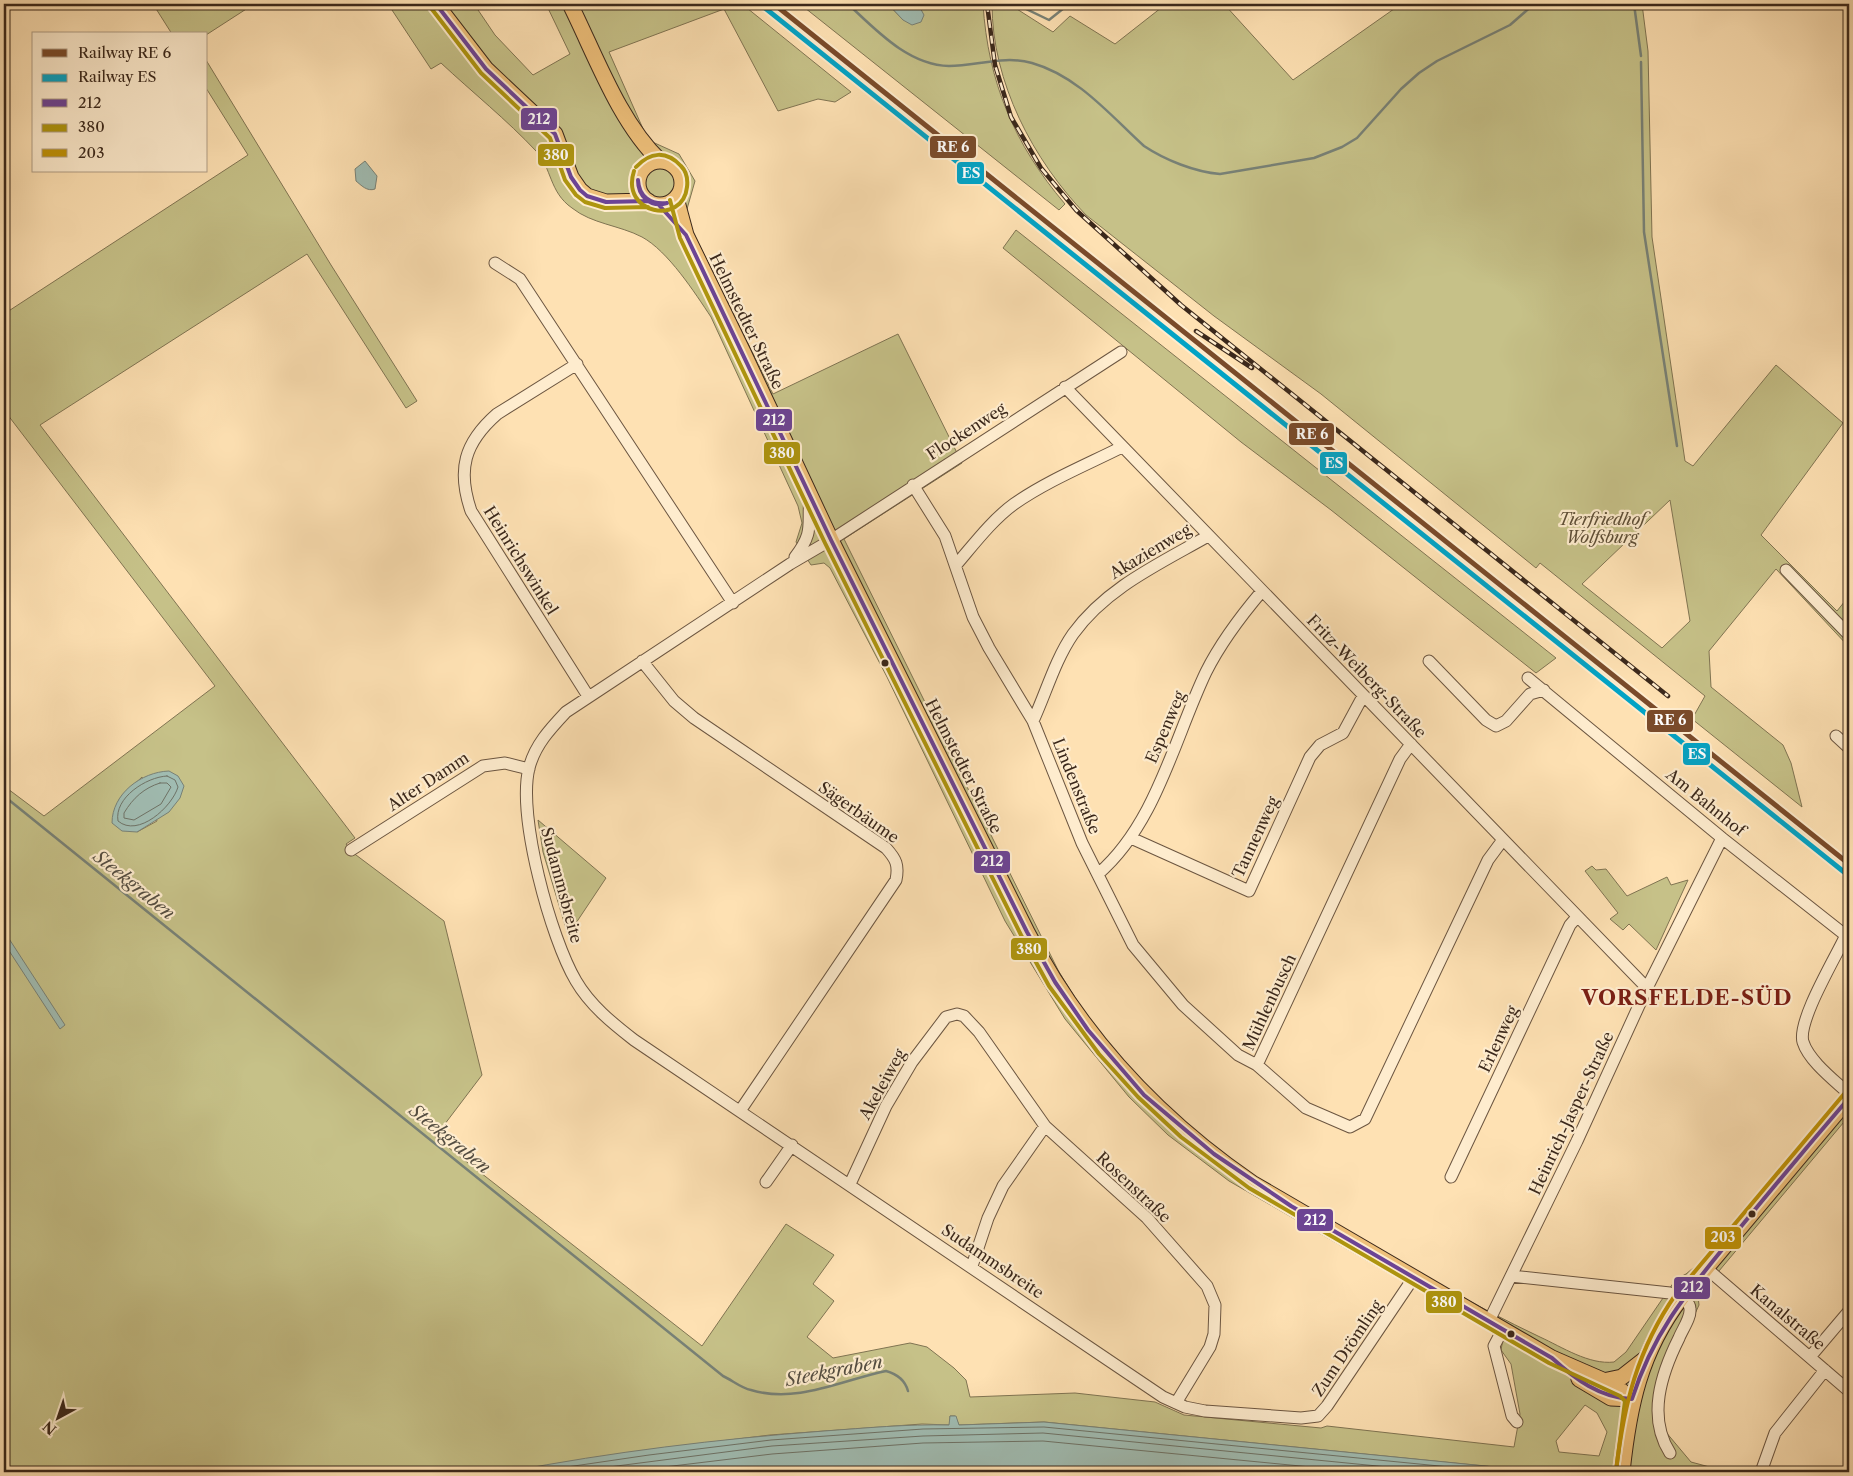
<svg xmlns="http://www.w3.org/2000/svg" width="1853" height="1476" font-family="'Libre Caslon Text',serif">
  <style>
    .green { fill: #c6c188; stroke: #807452; fill-rule: evenodd }
    .water { fill: #a0bcb2; stroke: #788176 }
    .lines { fill: none; stroke-linecap: round; stroke-linejoin: round }
    .shore { stroke: #6e7266; stroke-width: 1 }
    .stream { stroke: #788176; stroke-width: 2.5 }
    .minor-casing { stroke: #6c5641; stroke-width: 13 }
    .major-casing { stroke: #3b281b; stroke-width: 17 }
    .minor { stroke: #feecce; stroke-width: 11 }
    .major { stroke: #efc07a; stroke-width: 15 }
    .rail-casing { stroke: #3b281b; stroke-width: 4.5 }
    .rail { stroke: #feecce; stroke-width: 2.5; stroke-dasharray: 8; stroke-linecap: butt }
    .bus-1-casing { stroke: #feecce; stroke-width: 8 }
    .bus-2-casing { stroke: #feecce; stroke-width: 8 }
    .bus-3-casing { stroke: #feecce; stroke-width: 8 }
    .bus-1 { stroke: #6c4495; stroke-width: 4 }
    .bus-2 { stroke: #ae950e; stroke-width: 4 }
    .bus-3 { stroke: #bf9207; stroke-width: 4 }
    .rail-1-casing { stroke: #feecce; stroke-width: 9 }
    .rail-2-casing { stroke: #feecce; stroke-width: 9 }
    .rail-1 { stroke: #7a4b2a; stroke-width: 5 }
    .rail-2 { stroke: #03a3c5; stroke-width: 5 }
    .bus-dot { fill: #3b281b; stroke: #feecce; stroke-width: 2 }
    .labels { text-anchor: middle; stroke-width: 4.5; stroke-linejoin: round; paint-order: stroke }
    .street-label { font-size: 16px; fill: #3b281b; stroke: #feecce }
    .park-label { font-size: 16px; font-style: italic; fill: #5e4e36; stroke: #feecce }
    .water-label { font-size: 18px; font-style: italic; fill: #544d41; stroke: #feecce }
    .district-label { font-size: 21px; font-weight: bold; letter-spacing: 1px; fill: #7a1f14; stroke: #feecce }
    .line-badge { stroke: #feecce; stroke-width: 2 }
    .badge-label { font-size: 14px; text-anchor: middle; font-weight: bold; fill: #fff }
  </style>
  <rect width="100%" height="100%" fill="#fee1b3"/>
  <filter id="stains"><feTurbulence type="fractalNoise" baseFrequency=".004" numOctaves="4"/><feColorMatrix values="0 0 0 0 .2 0 0 0 0 .09 0 0 0 0 .02 0 0 0 .5 -.17"/></filter>
  <radialGradient id="worn" r=".72"><stop offset=".6" stop-color="#630" stop-opacity="0"/><stop offset="1" stop-color="#630" stop-opacity=".3"/></radialGradient>
  <path class="green" d="M 153,4 L 254,4 L 206,35 L 172,34 Z
    M 388,4 L 474,4 L 495,35 L 533,75 L 570,54 L 546,4 L 742,4 L 851,92 L 835,102 L 818,99 L 778,111 L 724,9 L 609,52 L 648,140 L 679,154 L 695,181 L 685,216 L 773,394 L 898,334 L 962,463 L 844,539 L 1058,970 C 1090,1025 1132,1076 1179,1119 C 1228,1164 1288,1196 1345,1229 C 1409,1267 1472,1305 1540,1337 C 1562,1347 1589,1365 1614,1362 L 1626,1352 L 1676,1279 L 1686,1274 L 1698,1264 L 1836,1105 L 1849,1086 L 1849,1116 L 1698,1296 L 1699,1305 L 1670,1369 L 1662,1406 L 1665,1431 L 1691,1462 L 1717,1469 L 1749,1472 L 1544,1472 L 1044,1422 L 959,1425 L 955,1416 L 950,1416 L 950,1425 L 922,1424 L 770,1435 L 648,1450 L 507,1472 L 4,1472 L 4,786 L 44,816 L 215,686 L 4,410 L 4,314 L 248,155 L 206,88 L 206,60 L 331,265 L 417,401 L 406,408 L 307,254 L 40,425 L 355,838 L 346,844 L 352,852 L 444,921 L 482,1075 L 435,1137 L 702,1346 L 786,1224 L 834,1255 L 813,1284 L 834,1301 L 807,1337 L 833,1358 L 910,1343 L 927,1347 L 954,1368 L 966,1380 L 970,1397 L 1075,1393 L 1155,1402 L 1184,1415 L 1321,1428 L 1327,1426 L 1514,1447 L 1520,1414 L 1511,1364 L 1501,1350 L 1503,1339 L 1229,1181 L 1168,1135 L 1129,1097 L 1065,1019 L 1005,921 L 887,677 L 830,568 L 824,563 L 811,565 L 796,542 L 802,523 L 798,506 L 711,317 C 695,293 668,251 642,237 C 619,225 592,224 572,208 C 549,192 552,168 536,151 C 507,120 472,92 441,63 L 431,69 ZM 142,777 L 157,821 L 137,832 L 119,799 ZM 1585,1405 L 1597,1413 L 1607,1432 L 1599,1456 L 1559,1452 L 1556,1441 Z
    M 800,4 L 888,4 L 903,20 L 919,7 L 918,4 L 983,4 C 988,82 1014,144 1065,204 L 1059,210 Z
    M 992,4 L 1009,4 L 1053,32 L 1070,16 L 1115,44 L 1166,4 L 1224,4 L 1293,80 L 1401,4 L 1642,4 L 1648,51 L 1652,237 L 1685,461 L 1693,466 L 1776,365 L 1843,423 L 1761,535 L 1837,611 L 1849,596 L 1849,647 L 1776,569 L 1709,651 L 1711,687 L 1783,745 L 1791,763 L 1802,807 L 1692,719 L 1705,696 L 1540,563 L 1536,568 L 1321,394 L 1214,316 L 1086,215 C 1033,160 992,82 992,4 ZM 1670,500 L 1690,621 L 1662,648 L 1582,584 Z
    M 1016,230 L 1556,658 L 1536,673 L 1331,510 L 1241,442 L 1003,248 Z
    M 538,820 L 606,878 L 568,935 L 543,852 Z
    M 1592,866 L 1596,870 L 1606,869 L 1627,896 L 1667,877 L 1671,885 L 1688,880 L 1656,950 L 1629,924 L 1623,930 L 1610,919 L 1618,913 L 1585,871 Z"/>
  <path class="water" d="M 888,4 L 918,4 L 924,15 L 921,22 L 912,25 L 903,20 Z
    M 365,161 L 377,176 L 375,189 C 367,192 361,185 356,181 L 355,169 Z
    M 169,771 L 178,776 L 184,786 L 180,798 L 169,812 L 137,832 L 122,831 L 112,823 C 112,794 141,772 169,771 Z
    M 4,931 L 65,1025 L 60,1029 L 4,943 Z
    M 950,1416 L 956,1416 L 959,1425 L 1044,1422 L 1546,1472 L 507,1472 C 611,1452 718,1439 824,1431 C 866,1428 907,1424 949,1425 Z"/>
  <g class="lines">
    <path class="shore" d="M 167,776 L 175,780 L 178,787 C 172,807 138,838 118,821 C 114,798 146,777 167,776 Z
      M 160,783 L 167,783 L 171,787 L 161,804 L 134,820 L 124,818 L 124,813 C 133,798 144,788 160,783 Z
      M 533,1472 L 649,1455 L 771,1440 L 923,1429 L 1044,1427 L 1500,1472
      M 570,1472 L 772,1446 L 923,1436 L 1043,1433 L 1438,1472
      M 623,1472 L 772,1454 L 923,1443 L 1043,1441 L 1362,1472"/>
    <path class="stream" d="M 848,4 C 876,30 908,65 949,66 C 977,66 1004,55 1032,63 C 1078,76 1110,115 1144,146 C 1165,160 1195,172 1220,174 L 1314,158 L 1342,147 L 1357,138 L 1401,89 L 1419,73 L 1437,61 L 1510,25 L 1534,4
      M 1016,4 L 1049,20 L 1069,4
      M 1634,4 L 1641,56
      M 1641,62 L 1644,232 L 1677,446
      M 4,796 L 723,1376 C 732,1380 741,1388 751,1390 C 797,1404 842,1380 886,1371 C 897,1374 905,1380 908,1391"/>
    <defs>
      <path id="minor" d="M 495,263 L 520,279 L 733,603
        M 1121,352 L 831,540 L 790,564 L 566,712 C 550,729 535,745 529,768 C 517,816 551,939 576,981 C 590,1005 612,1023 634,1040 L 1163,1397 L 1185,1407 L 1205,1411 L 1301,1418 L 1318,1416 L 1327,1406 L 1414,1277
        M 577,364 L 497,414 C 464,443 457,470 471,511 L 588,696
        M 1065,387 L 1647,988
        M 913,485 L 945,536 L 973,617 L 989,648 L 1033,721 L 1082,843 L 1133,945 L 1183,1005 L 1238,1055 L 1257,1065 L 1306,1108 L 1350,1127 L 1365,1119 L 1488,860 L 1502,841
        M 795,557 C 815,531 807,525 810,496
        M 956,565 C 974,544 992,520 1014,504 C 1047,481 1086,465 1122,447
        M 1786,570 L 1849,635
        M 642,661 L 674,701 L 694,718 L 886,848 C 896,859 899,865 896,880 L 740,1111
        M 1429,661 L 1486,720 L 1496,726 L 1506,721 L 1530,694 L 1544,690
        M 1528,678 L 1722,838 L 1849,938
        M 1033,721 C 1046,693 1055,660 1073,634 C 1106,588 1159,564 1208,536
        M 1836,736 L 1849,748
        M 1131,838 L 1249,891 L 1310,757 L 1320,745 L 1343,733 L 1363,696
        M 351,850 L 483,766 L 505,763 L 529,769
        M 1098,874 C 1156,824 1174,739 1206,672 C 1221,642 1240,617 1262,591
        M 1846,935 C 1836,957 1797,1021 1803,1042 C 1809,1061 1834,1080 1849,1094
        M 1257,1065 L 1400,759 L 1411,744
        M 1451,1177 L 1570,925 L 1577,917
        M 766,1182 L 792,1145
        M 850,1184 L 886,1106 L 912,1062 L 946,1017 L 957,1014 L 964,1016 L 979,1032 L 1045,1126 L 1147,1218 L 1207,1286 L 1215,1305 L 1214,1334 L 1210,1347 L 1176,1403
        M 972,1266 L 988,1218 L 1003,1186 L 1045,1126
        M 1706,1268 L 1849,1391
        M 1511,1276 L 1670,1293 C 1677,1296 1690,1300 1690,1309 C 1691,1318 1682,1330 1679,1338 C 1661,1374 1647,1417 1670,1453
        M 1489,1321 L 1577,1141 L 1647,988 L 1722,838
        M 1503,1329 L 1494,1346 L 1512,1416 L 1517,1422
        M 1810,1357 L 1849,1311
        M 1761,1472 L 1775,1433 L 1825,1370"/>
      <path id="major" d="M 436,4 L 486,69 L 555,134 L 571,177 L 580,190 L 587,196 L 606,202 L 648,201
        M 570,4 C 595,54 619,122 660,161
        M638 183a22 22 0 1 1 44 0a22 22 0 1 1-44 0Z
        M 676,198 L 686,235 L 743,352 L 831,540 L 1027,932 C 1080,1035 1156,1117 1252,1183 L 1552,1358 L 1614,1385 L 1632,1399
        M 1579,1379 L 1611,1398 L 1632,1399
        M 1603,1381 L 1622,1377 L 1645,1359
        M 1622,1472 C 1629,1406 1640,1352 1681,1298 L 1849,1098"/>
    </defs>
    <use href="#minor" class="minor-casing"/>
    <use href="#major" class="major-casing"/>
    <use href="#minor" class="minor"/>
    <use href="#major" class="major"/>
    <defs>
      <path id="rail" d="M 987,4 L 995,65 L 1011,117 L 1041,168 L 1076,210 L 1181,305 L 1668,696
        M 1196,331 L 1252,368"/>
    </defs>
    <use href="#rail" class="rail-casing"/>
    <use href="#rail" class="rail"/>
    <defs>
      <path id="bus-1" d="M 436,4 L 486,69 L 555,134 L 571,177 L 580,190 L 587,196 L 606,202 L 648,201
        M 638,180 C 639,196 650,205 667,203
        M 638,180 C 638,196 650,208 667,203
        M 658,204 L 686,235 L 831,540 L 1027,932 L 1055,982 L 1088,1030 L 1144,1095 L 1214,1154 L 1291,1206 L 1552,1358 C 1575,1379 1600,1398 1632,1399 C 1655,1327 1692,1287 1739,1229 C 1775,1185 1812,1141 1849,1098"/>
      <path id="bus-2" d="M 431,8 L 481,73 L 550,138 L 565,180 L 576,195 L 585,202 L 605,208 L 648,207
        M 634,171 C 620,214 683,226 687,187 C 688,179 687,172 681,166 C 666,150 650,152 636,167
        M 670,200 L 680,238 L 825,543 L 1021,935 L 1049,986 L 1099,1054 L 1138,1097 L 1181,1137 L 1249,1188 L 1549,1363 L 1620,1396 L 1625,1401 L 1616,1471"/>
      <path id="bus-3" d="M 1616,1471 C 1624,1404 1637,1350 1676,1294 L 1844,1094"/>
    </defs>
    <use href="#bus-1" class="bus-1-casing"/>
    <use href="#bus-2" class="bus-2-casing"/>
    <use href="#bus-3" class="bus-3-casing"/>
    <use href="#bus-1" class="bus-1"/>
    <use href="#bus-2" class="bus-2"/>
    <use href="#bus-3" class="bus-3"/>
    <defs>
      <path id="rail-1" d="M 774,4 L 1849,864"/>
      <path id="rail-2" d="M 760,4 L 1849,876"/>
    </defs>
    <use href="#rail-1" class="rail-1-casing"/>
    <use href="#rail-2" class="rail-2-casing"/>
    <use href="#rail-1" class="rail-1"/>
    <use href="#rail-2" class="rail-2"/>
  </g>
  <g class="bus-dot">
    <circle cx="885" cy="663" r="4.5"/>
    <circle cx="1752" cy="1214" r="4.5"/>
    <circle cx="1511" cy="1334" r="4.5"/>
  </g>
  <g class="labels">
    <g class="street-label">
      <text transform="translate(747 321) rotate(64)" y="6">Helmstedter Straße</text>
      <text transform="translate(966 431) rotate(-33)" y="6">Flockenweg</text>
      <text transform="translate(1150 551) rotate(-31)" y="6">Akazienweg</text>
      <text transform="translate(521 560) rotate(58)" y="6">Heinrichswinkel</text>
      <text transform="translate(1367 676) rotate(46)" y="6">Fritz-Weiberg-Straße</text>
      <text transform="translate(1165 727) rotate(-67)" y="6">Espenweg</text>
      <text transform="translate(964 766) rotate(63)" y="6">Helmstedter Straße</text>
      <text transform="translate(428 781) rotate(-33)" y="6">Alter Damm</text>
      <text transform="translate(1077 786) rotate(68)" y="6">Lindenstraße</text>
      <text transform="translate(1706 802) rotate(39)" y="6">Am Bahnhof</text>
      <text transform="translate(859 812) rotate(35)" y="6">Sägerbäume</text>
      <text transform="translate(1255 837) rotate(-65)" y="6">Tannenweg</text>
      <text transform="translate(562 885) rotate(75)" y="6">Sudammsbreite</text>
      <text transform="translate(1269 1002) rotate(-65)" y="6">Mühlenbusch</text>
      <text transform="translate(1498 1039) rotate(-65)" y="6">Erlenweg</text>
      <text transform="translate(882 1084) rotate(-61)" y="6">Akeleiweg</text>
      <text transform="translate(1571 1113) rotate(-65)" y="6">Heinrich-Jasper-Straße</text>
      <text transform="translate(1134 1187) rotate(43)" y="6">Rosenstraße</text>
      <text transform="translate(993 1261) rotate(34)" y="6">Sudammsbreite</text>
      <text transform="translate(1788 1317) rotate(40)" y="6">Kanalstraße</text>
      <text transform="translate(1347 1348) rotate(-56)" y="6">Zum Drömling</text>
    </g>
    <g class="park-label">
      <text x="1602" y="525">Tierfriedhof<tspan x="1602" dy="18">Wolfsburg</tspan></text>
    </g>
    <g class="water-label">
      <text transform="translate(134 885) rotate(39)" y="6">Steekgraben</text>
      <text transform="translate(450 1139) rotate(39)" y="6">Steekgraben</text>
      <text transform="translate(834 1371) rotate(-11)" y="6">Steekgraben</text>
    </g>
    <g class="district-label">
      <text x="1687" y="1005">VORSFELDE-SÜD</text>
    </g>
  </g>
  <g class="line-badge">
    <rect x="520" y="107" width="38" height="24" rx="5" fill="#6c4495"/>
    <rect x="929" y="135" width="48" height="24" rx="5" fill="#7a4b2a"/>
    <rect x="537" y="143" width="38" height="24" rx="5" fill="#ae950e"/>
    <rect x="956" y="161" width="29" height="24" rx="5" fill="#03a3c5"/>
    <rect x="755" y="408" width="38" height="24" rx="5" fill="#6c4495"/>
    <rect x="1288" y="422" width="47" height="24" rx="5" fill="#7a4b2a"/>
    <rect x="763" y="441" width="38" height="24" rx="5" fill="#ae950e"/>
    <rect x="1319" y="451" width="29" height="24" rx="5" fill="#03a3c5"/>
    <rect x="1646" y="709" width="48" height="24" rx="5" fill="#7a4b2a"/>
    <rect x="1682" y="742" width="29" height="24" rx="5" fill="#03a3c5"/>
    <rect x="973" y="850" width="38" height="24" rx="5" fill="#6c4495"/>
    <rect x="1010" y="937" width="38" height="24" rx="5" fill="#ae950e"/>
    <rect x="1296" y="1208" width="38" height="24" rx="5" fill="#6c4495"/>
    <rect x="1704" y="1226" width="38" height="24" rx="5" fill="#bf9207"/>
    <rect x="1673" y="1276" width="38" height="24" rx="5" fill="#6c4495"/>
    <rect x="1425" y="1290" width="38" height="24" rx="5" fill="#ae950e"/>
  </g>
  <g class="badge-label">
    <text x="539" y="124">212</text>
    <text x="953" y="152">RE 6</text>
    <text x="556" y="160">380</text>
    <text x="971" y="178">ES</text>
    <text x="774" y="425">212</text>
    <text x="1312" y="439">RE 6</text>
    <text x="782" y="458">380</text>
    <text x="1334" y="468">ES</text>
    <text x="1670" y="725">RE 6</text>
    <text x="1697" y="759">ES</text>
    <text x="992" y="866">212</text>
    <text x="1029" y="954">380</text>
    <text x="1315" y="1225">212</text>
    <text x="1723" y="1242">203</text>
    <text x="1692" y="1292">212</text>
    <text x="1444" y="1307">380</text>
  </g>
  <rect width="1853" height="1476" fill="none" stroke="#fee1b3" stroke-width="20"/>
  <rect x="5" y="5" width="1843" height="1466" fill="none" stroke="#3b281b" stroke-width="2.5"/>
  <rect x="10" y="10" width="1833" height="1456" fill="none" stroke="#3b281b"/>
  <rect x="32" y="32" width="175" height="140" fill="#feecce" stroke="#b09e86"/>
  <rect x="42" y="49" width="25" height="8" fill="#7a4b2a" stroke="#b09e86"/>
  <text x="78" y="58" font-size="15" fill="#3b281b">Railway RE 6</text>
  <rect x="42" y="74" width="25" height="8" fill="#03a3c5" stroke="#b09e86"/>
  <text x="78" y="82" font-size="15" fill="#3b281b">Railway ES</text>
  <rect x="42" y="99" width="25" height="8" fill="#6c4495" stroke="#b09e86"/>
  <text x="78" y="108" font-size="15" fill="#3b281b">212</text>
  <rect x="42" y="124" width="25" height="8" fill="#ae950e" stroke="#b09e86"/>
  <text x="78" y="132" font-size="15" fill="#3b281b">380</text>
  <rect x="42" y="149" width="25" height="8" fill="#bf9207" stroke="#b09e86"/>
  <text x="78" y="158" font-size="15" fill="#3b281b">203</text>
  <g transform="translate(58 1418) rotate(220)" stroke="#feecce" stroke-width="4" paint-order="stroke">
  <path d="M0-4L9 19L0 12L-9 19Z" fill="#3b281b"/>
  <text y="-8" font-size="14" font-weight="bold" text-anchor="middle" fill="#3b281b">N</text>
  </g>
  <rect width="100%" height="100%" filter="url(#stains)"/>
  <rect width="100%" height="100%" fill="url(#worn)"/>
</svg>
